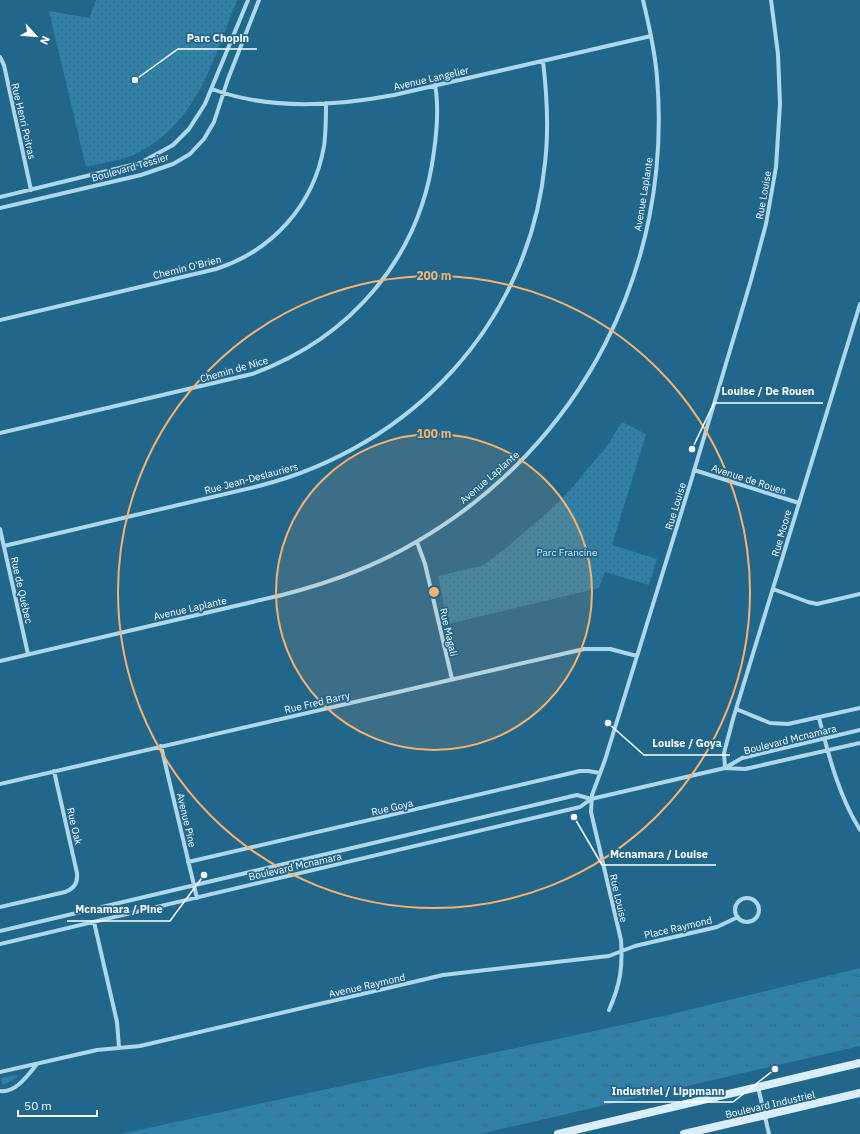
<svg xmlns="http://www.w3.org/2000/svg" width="860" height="1134" font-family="'IBM Plex Sans',sans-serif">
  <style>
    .grass { fill: url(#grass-tufts) }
    .park { fill: url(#park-dots) }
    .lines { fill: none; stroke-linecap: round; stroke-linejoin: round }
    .street { stroke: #aed7eb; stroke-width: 4 }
    .secondary { stroke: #d9eef9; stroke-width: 8 }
    .ring { fill: none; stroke: #f8b26f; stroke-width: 2 }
    .labels { text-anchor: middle; stroke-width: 3.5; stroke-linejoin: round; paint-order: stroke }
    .street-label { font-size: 10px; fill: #fff; stroke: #21668b }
    .park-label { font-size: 10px; fill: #d2ecf8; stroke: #21668b }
    .centre { fill: #f8b26f; stroke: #21668b; stroke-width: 2 }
    .ring-label { font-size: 12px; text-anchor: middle; font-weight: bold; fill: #f8b26f; stroke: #21668b; stroke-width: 3.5; stroke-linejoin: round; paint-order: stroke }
    .leader { fill: none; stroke: #fff; stroke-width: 1.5 }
    .callout-dot { fill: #fff; stroke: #21668b; stroke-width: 1.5 }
    .callout-label { font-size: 11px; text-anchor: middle; font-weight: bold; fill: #fff; stroke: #21668b; stroke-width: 3.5; stroke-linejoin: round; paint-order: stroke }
  </style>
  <defs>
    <pattern id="grass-tufts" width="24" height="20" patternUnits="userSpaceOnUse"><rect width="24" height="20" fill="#3180a6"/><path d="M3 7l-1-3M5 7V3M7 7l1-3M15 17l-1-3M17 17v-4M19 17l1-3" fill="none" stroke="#3d697e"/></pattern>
    <pattern id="park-dots" width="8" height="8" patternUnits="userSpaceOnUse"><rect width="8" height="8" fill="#3180a6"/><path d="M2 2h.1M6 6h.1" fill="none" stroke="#3d697e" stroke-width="1.8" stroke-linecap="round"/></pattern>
  </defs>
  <rect width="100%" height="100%" fill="#21668b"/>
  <path class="grass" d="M 860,968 L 860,1046 L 480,1134 L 121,1134 L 672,1014 Z
    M 17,1075 L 18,1077 L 3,1085 L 1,1078 Z"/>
  <path class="park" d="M 96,0 L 237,0 C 213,60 197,126 133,155 C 119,161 101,163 86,167 L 49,11 L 89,18 Z
    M 622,422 L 646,434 L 612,545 L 657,559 L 649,585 L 605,572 L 599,588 L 448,624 L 438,576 L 482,566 L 506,548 L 549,511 L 570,490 L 607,446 Z"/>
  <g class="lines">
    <path class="street" d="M 0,57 L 4,65 L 31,190
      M 212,89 C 268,110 336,106 394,95 L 651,36
      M 0,197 L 140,163 L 173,145 L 189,129 L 205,104 L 248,0
      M 0,208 L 141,175 L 173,164 L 190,154 L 204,139 L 214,122 L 228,79 L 259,0
      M 0,320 L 216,269 C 272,251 314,205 324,146 C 326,132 326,118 326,103
      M 0,433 L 252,374 C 351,338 421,257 434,151 C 437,130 439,106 435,85
      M 694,470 L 799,503
      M 0,529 L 28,654
      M 417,542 L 425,564 L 452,679
      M 4,546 L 259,486 C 412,447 529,323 545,163 C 549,129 547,95 543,61
      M 773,589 L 808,602 L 817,604 L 860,594
      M 0,661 L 282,595 C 329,583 374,567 416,542 C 582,446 673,267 657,77 C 655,51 649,25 643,0
      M 736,709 L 770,723 L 788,724 L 860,708
      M 819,718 C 829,757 839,796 860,830
      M 161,746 L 197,898
      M 725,768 L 724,753 L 733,719 L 860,304
      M 725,768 L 745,769 L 860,743
      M 0,784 L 584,649 L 610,649 L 637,656
      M 188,862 L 580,771 L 588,771 L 600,773
      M735 910a12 12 0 1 1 24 0a12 12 0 1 1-24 0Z
      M 0,907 L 65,892 C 74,889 78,882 77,873 L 54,771
      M 94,922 L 117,1022 L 119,1047
      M 0,931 L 577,795 L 591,799
      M 0,944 L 580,807 L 591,799 L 725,768 L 742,758 L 860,730
      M 609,1010 C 620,985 623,968 621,940 L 591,812 L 592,795 L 605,760 L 691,481 L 751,280 L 766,224 L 776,167 L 780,104 L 778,54 L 771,0
      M 0,1072 L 97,1050 L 140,1046 L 443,975 L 609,956 L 635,946 L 717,927 L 738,917
      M 758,1087 L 769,1134
      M 0,1091 C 16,1093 28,1075 37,1064"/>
    <path class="secondary" d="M 558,1134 L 860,1063
      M 684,1134 L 860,1093"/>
  </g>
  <circle cx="434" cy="592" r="158" fill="#f8b26f" fill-opacity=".12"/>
  <g class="ring">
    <circle cx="434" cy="592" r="158"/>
    <circle cx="434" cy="592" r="316"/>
  </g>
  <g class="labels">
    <g class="street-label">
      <text transform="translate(431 78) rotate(-13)" y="4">Avenue Langelier</text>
      <text transform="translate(24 121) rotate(77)" y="4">Rue Henri Poitras</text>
      <text transform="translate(130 167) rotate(-16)" y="4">Boulevard Tessier</text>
      <text transform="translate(643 194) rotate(-81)" y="4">Avenue Laplante</text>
      <text transform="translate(763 195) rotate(-80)" y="4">Rue Louise</text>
      <text transform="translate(187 267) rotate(-14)" y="4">Chemin O'Brien</text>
      <text transform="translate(234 369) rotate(-16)" y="4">Chemin de Nice</text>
      <text transform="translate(489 477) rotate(-41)" y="4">Avenue Laplante</text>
      <text transform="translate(251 478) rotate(-15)" y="4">Rue Jean-Deslauriers</text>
      <text transform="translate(749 479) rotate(18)" y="4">Avenue de Rouen</text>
      <text transform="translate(675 506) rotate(-73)" y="4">Rue Louise</text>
      <text transform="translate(781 533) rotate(-74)" y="4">Rue Moore</text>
      <text transform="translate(22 590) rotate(77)" y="4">Rue de Québec</text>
      <text transform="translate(190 608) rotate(-13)" y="4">Avenue Laplante</text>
      <text transform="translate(449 632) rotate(77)" y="4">Rue Magali</text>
      <text transform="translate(317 702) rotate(-13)" y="4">Rue Fred Barry</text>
      <text transform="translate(790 739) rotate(-14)" y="4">Boulevard Mcnamara</text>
      <text transform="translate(392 807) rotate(-13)" y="4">Rue Goya</text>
      <text transform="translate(187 820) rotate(77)" y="4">Avenue Pine</text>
      <text transform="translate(75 826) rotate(77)" y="4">Rue Oak</text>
      <text transform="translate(295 866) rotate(-13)" y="4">Boulevard Mcnamara</text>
      <text transform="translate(619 898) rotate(77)" y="4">Rue Louise</text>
      <text transform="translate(678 927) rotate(-13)" y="4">Place Raymond</text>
      <text transform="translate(367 985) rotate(-13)" y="4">Avenue Raymond</text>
      <text transform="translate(770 1104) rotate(-13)" y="4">Boulevard Industriel</text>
    </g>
    <g class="park-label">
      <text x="567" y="556">Parc Francine</text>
    </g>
  </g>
  <circle cx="434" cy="592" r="6" class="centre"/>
  <g class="ring-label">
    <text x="434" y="280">200 m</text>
    <text x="434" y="438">100 m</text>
  </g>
  <path class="leader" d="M135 80L178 49H257M692 449L714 403H823M608 723L644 755H730M574 817L602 865H716M204 875L170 921H67M775 1069L733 1102H604"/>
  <g class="callout-dot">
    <circle cx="135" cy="80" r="4"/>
    <circle cx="692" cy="449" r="4"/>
    <circle cx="608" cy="723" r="4"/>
    <circle cx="574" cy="817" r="4"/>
    <circle cx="204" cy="875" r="4"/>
    <circle cx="775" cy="1069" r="4"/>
  </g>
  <g class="callout-label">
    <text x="218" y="42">Parc Chopin</text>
    <text x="768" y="395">Louise / De Rouen</text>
    <text x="687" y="747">Louise / Goya</text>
    <text x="659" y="858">Mcnamara / Louise</text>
    <text x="119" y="913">Mcnamara / Pine</text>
    <text x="668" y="1095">Industriel / Lippmann</text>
  </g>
  <g transform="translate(36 36) rotate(116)" stroke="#21668b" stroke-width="3" paint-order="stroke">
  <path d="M0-3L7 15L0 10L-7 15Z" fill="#ffffff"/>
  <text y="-6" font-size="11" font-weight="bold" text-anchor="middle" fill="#ffffff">N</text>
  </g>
  <path d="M18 1110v6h79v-6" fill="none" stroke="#ffffff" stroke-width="2"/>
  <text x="24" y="1110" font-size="12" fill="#ffffff" stroke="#21668b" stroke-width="3" paint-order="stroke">50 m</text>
</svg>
